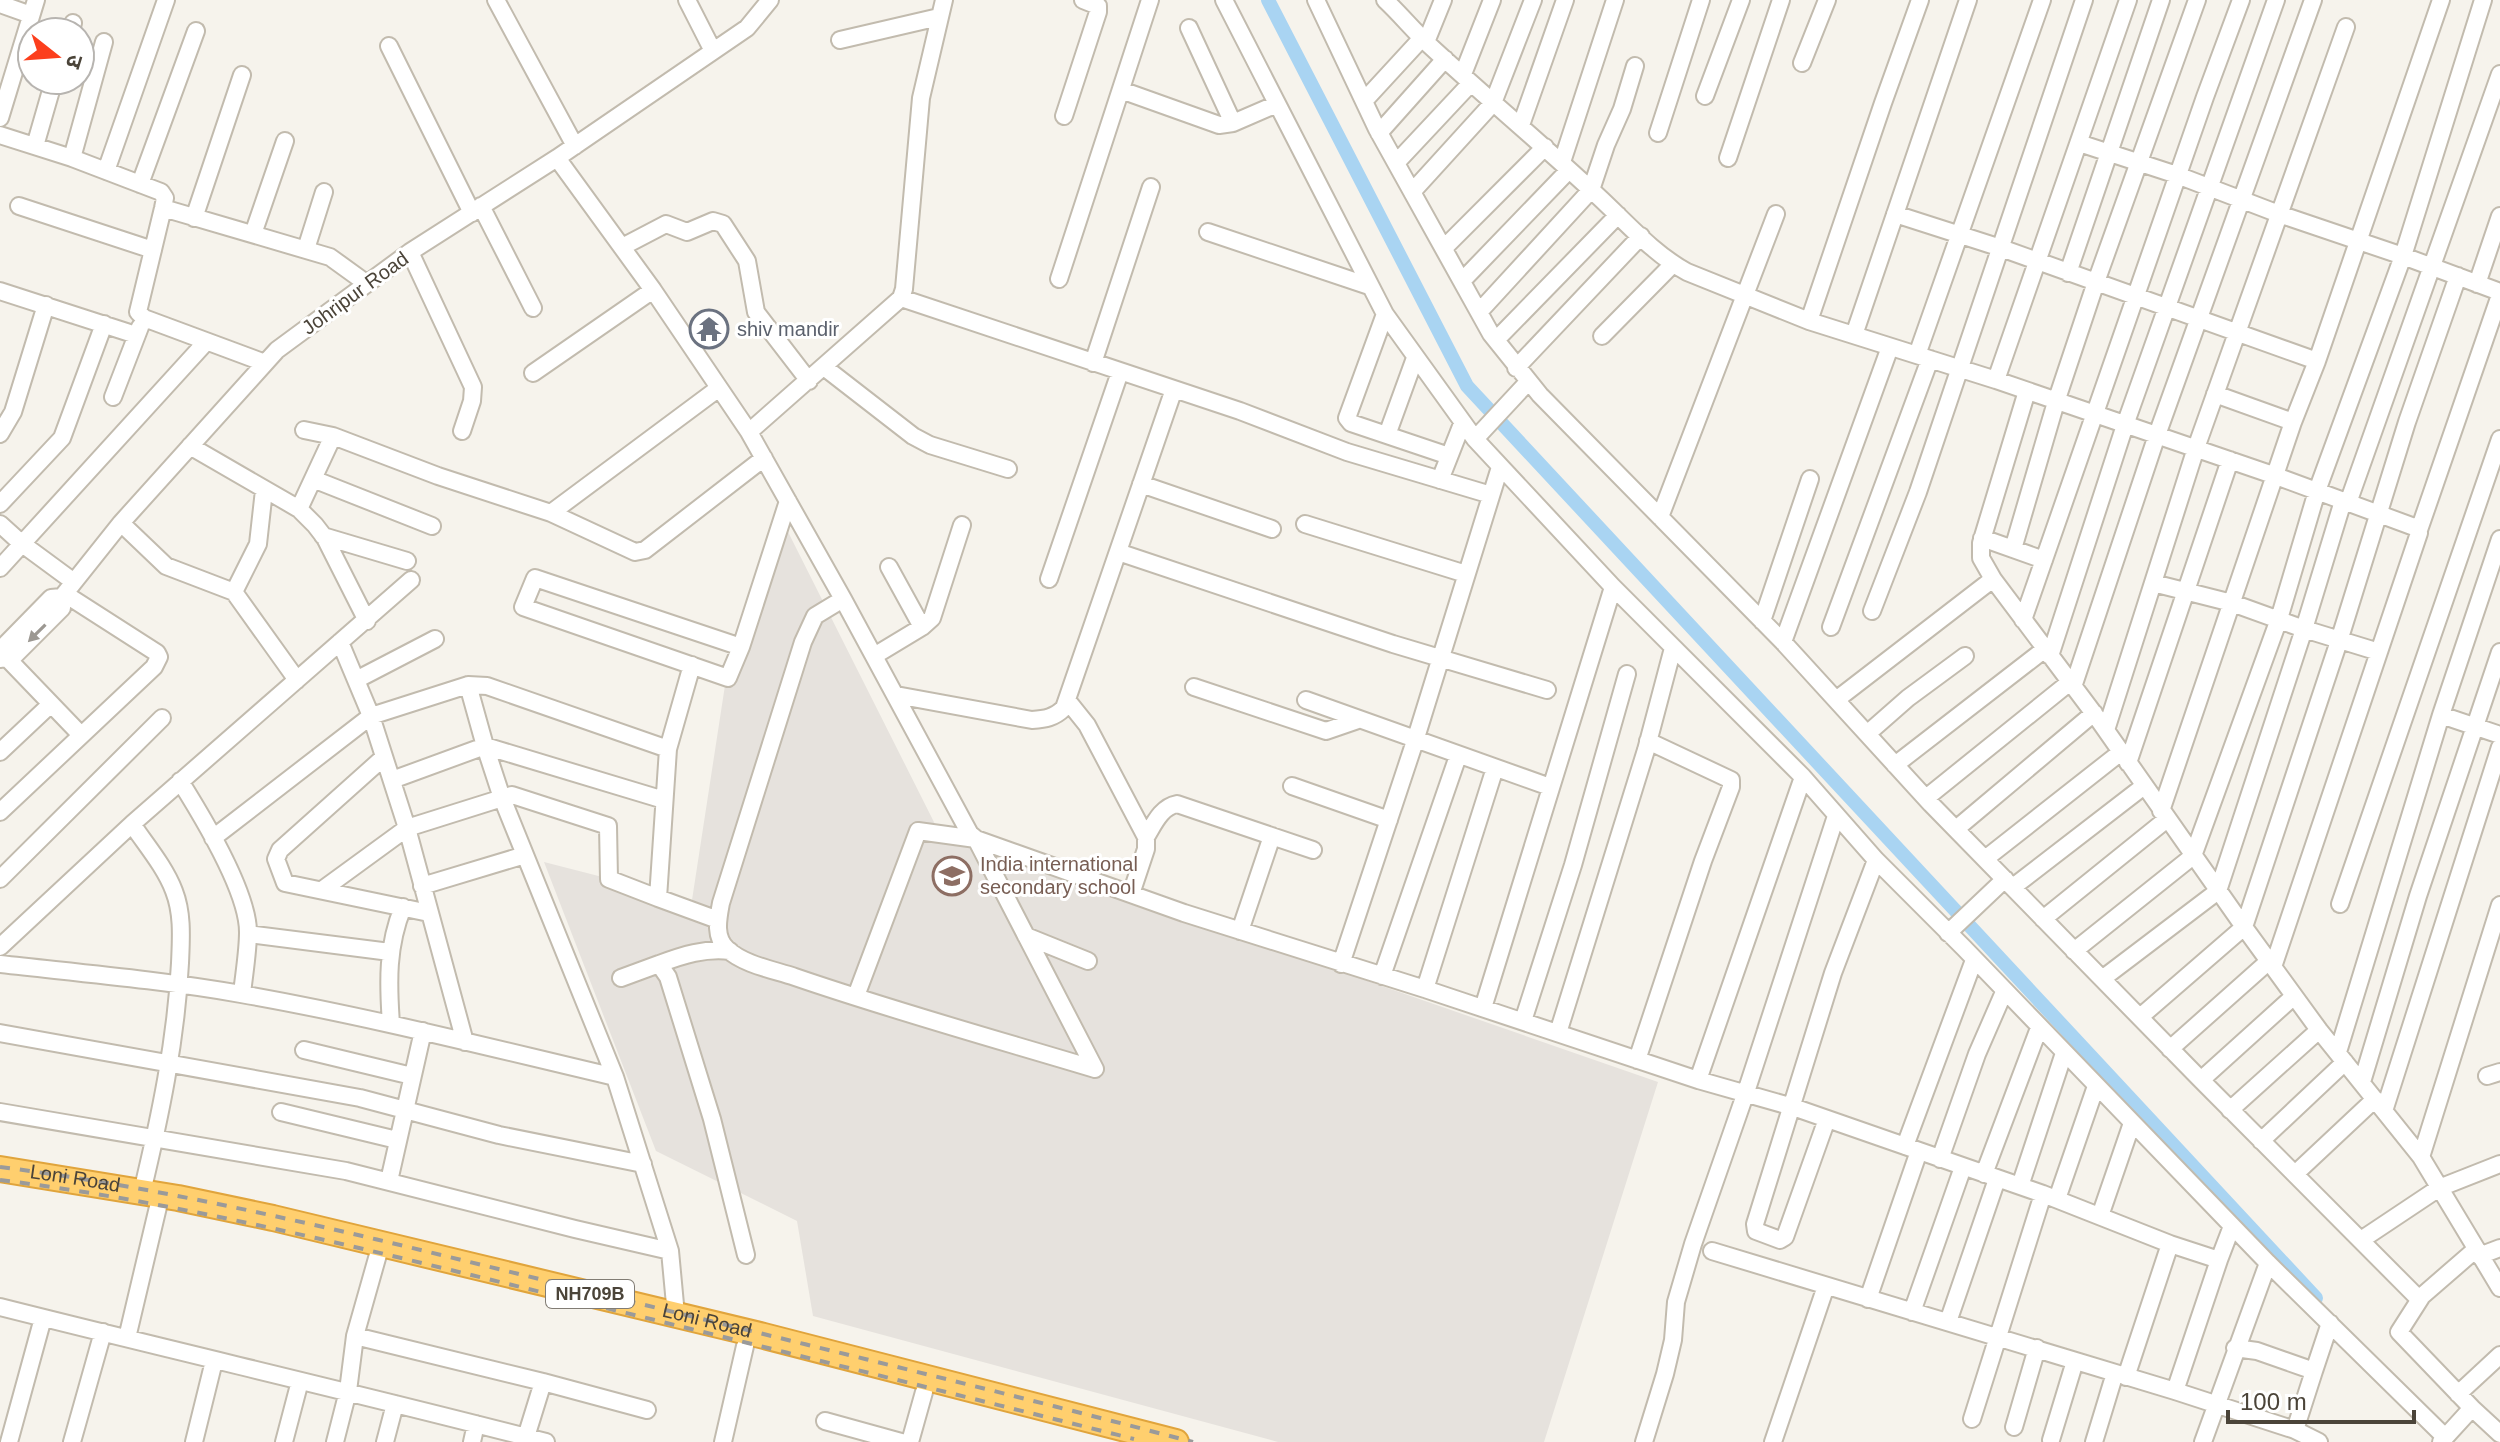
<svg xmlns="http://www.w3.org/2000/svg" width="2500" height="1442" font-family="Helvetica,'Noto Sans Devanagari',sans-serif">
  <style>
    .industrial { fill: #e6e2dd }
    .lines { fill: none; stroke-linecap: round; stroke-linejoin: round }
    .canal { stroke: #a9d4f2; stroke-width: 14 }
    .minor-casing { stroke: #c2bbae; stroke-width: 20 }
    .highway-casing { stroke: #e0a43c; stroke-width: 28 }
    .minor { stroke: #fff; stroke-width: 16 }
    .highway { stroke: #ffcf6e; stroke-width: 24 }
    .rail { stroke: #9a9a9a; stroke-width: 4; stroke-dasharray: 10 10; stroke-linecap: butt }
    .oneway { fill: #9c9892 }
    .labels { text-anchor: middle; stroke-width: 6; stroke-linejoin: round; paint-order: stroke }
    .shield { fill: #fff; stroke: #817c74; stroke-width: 2 }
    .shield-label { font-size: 18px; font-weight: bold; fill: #4b4439 }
    .street-label { font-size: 20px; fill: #4b4439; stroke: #fff }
    .worship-label { font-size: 20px; fill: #5b616d; stroke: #fff; text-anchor: start }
    .education-label { font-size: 20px; fill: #785e54; stroke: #fff; text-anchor: start }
  </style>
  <rect width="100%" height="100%" fill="#f6f3ec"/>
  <path class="industrial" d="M 780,516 L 939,832 L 1658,1082 L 1544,1442 L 1278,1442 L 813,1316 L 797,1221 L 656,1151 L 544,862 L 692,900 L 726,679 Z"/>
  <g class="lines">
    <path class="canal" d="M 1268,0 L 1467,386 L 2316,1298"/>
    <defs>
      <path id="minor" d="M 496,0 L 575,146
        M 687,0 L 713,51
        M 1224,0 L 1385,314 L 1475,439 L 1613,587 L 1803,777 L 1876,860 L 1964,948 L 2268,1263 L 2445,1437
        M 1316,0 L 1377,129 L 1491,334 L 1540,395 L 1783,642 L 1931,804 L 2201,1080 L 2416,1296 L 2422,1296
        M 1385,0 C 1400,14 1413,30 1428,44 C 1481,93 1536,139 1589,188 C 1621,216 1650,252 1687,272 L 1809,321 L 1996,380 L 2276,476 L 2417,528 L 2419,533 L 2273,967
        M 0,4 L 31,15
        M 1189,28 L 1233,123
        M 70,32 L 73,23
        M 840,40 L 939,17
        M 1426,42 L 1443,0
        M 389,46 L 472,213
        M 1802,63 L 1827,0
        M 1463,74 L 1492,0
        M 1121,90 L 1219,125 L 1233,123 L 1277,104
        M 1705,96 L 1741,0
        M 1364,101 L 1422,38
        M 1064,116 L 1098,12 L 1098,6 L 1083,0
        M 0,118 L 36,0
        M 1521,125 L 1565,0
        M 1379,133 L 1445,59
        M 1658,133 L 1701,0
        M 0,135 L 72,158 L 161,192 L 165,198 L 163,208 L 138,312 L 144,318 L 265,363
        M 2079,143 L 2177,175 L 2279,214 L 2403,256 L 2500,292
        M 35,146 L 54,80
        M 72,158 L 104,42
        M 557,158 L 653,290 L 749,432 L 843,599 L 970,834 L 976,839 L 1095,1069
        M 1728,158 L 1781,0
        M 1562,162 L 1615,0
        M 1396,163 L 1471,83
        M 106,171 L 166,0
        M 140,184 L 196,31
        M 1412,192 L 1493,103 L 1533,0
        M 19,206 L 153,250
        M 481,206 L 533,308
        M 163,208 L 330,257 L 366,283
        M 1895,214 L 2001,248 L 2317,361
        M 194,218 L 242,75
        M 1208,232 L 1369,286
        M 253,234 L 285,141
        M 622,247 L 666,224 L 687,232 L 713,221 L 723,224 L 747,261 L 756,312 L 809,381
        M 1444,248 L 1545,147
        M 306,249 L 324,192
        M 410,252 L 473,387 L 472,401 L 462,431
        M 2068,273 L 2161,0
        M 1059,279 L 1150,0
        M 1462,281 L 1569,170
        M 2477,284 L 2500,216
        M 0,291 L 136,335
        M 901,298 L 1240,411 L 1347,452 L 1491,495
        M 1479,312 L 1591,190 L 1606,145 L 1622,109 L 1635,66
        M 1385,314 L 1347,418 L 1351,423 L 1449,456
        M 1809,321 L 1883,103 L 1920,0
        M 1854,335 L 1968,0
        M 1602,336 L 1673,264
        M 1496,340 L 1618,215
        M 1917,355 L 2042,0
        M 1093,363 L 1151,187
        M 824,367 L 913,436 L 930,445 L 1008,469
        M 1516,368 L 1641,236
        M 533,373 L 653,290
        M 1996,380 L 2128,0
        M 2027,391 L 1981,543 L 1981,558 L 1993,579 L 2098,719 L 2244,927 L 2319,1030 L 2421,1157 L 2500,1288
        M 2215,394 L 2293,422
        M 113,397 L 140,327
        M 304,430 L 333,436 L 438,476 L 551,513 L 635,552 L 645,550 L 764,458
        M 749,432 L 901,298 L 904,289 L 921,98 L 944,0
        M 0,434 L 13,412 L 46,305
        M 1387,435 L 1415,358
        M 1475,439 L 1528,382
        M 190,446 L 299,509 L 315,525 L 325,538 L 367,621
        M 313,479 L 432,526
        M 1440,480 L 1462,424
        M 1141,484 L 1272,529
        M 2348,503 L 2500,74
        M 0,504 L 62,438 L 104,324
        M 299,509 L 333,436
        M 551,513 L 719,388
        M 1660,517 L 1776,214
        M 121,523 L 166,566 L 234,592 L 297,680
        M 0,524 L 21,543 L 74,582
        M 1305,524 L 1466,574
        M 2419,530 L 2500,295
        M 323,536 L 407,561
        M 1982,538 L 2044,560
        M 2013,549 L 2056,402 L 2096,282 L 2197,0
        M 1118,552 L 1393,644 L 1547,690
        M 889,567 L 922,627
        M 0,568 L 206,342
        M 1049,579 L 1120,372
        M 2153,583 L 2232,603 L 2304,629 L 2379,652
        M 234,592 L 258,544 L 264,490
        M 843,599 L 815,616 L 803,642 L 721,903 C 718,919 714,937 727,949 C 744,965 775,970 795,977 C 894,1011 995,1039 1095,1069
        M 1872,611 L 1918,492 L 2084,0
        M 2023,620 L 2205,97 L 2241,0
        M 1762,621 L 1810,479
        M 1831,627 L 1930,359
        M 340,642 L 371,716 L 407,828 L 465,1042
        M 1783,642 L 1890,347
        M 741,647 L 728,678 L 523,607 L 535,578 L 741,647 L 788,501
        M 0,653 L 5,645 L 51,598 L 62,597 L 121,523 L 277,350 L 410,252 L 557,158 L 747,28 L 770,0
        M 874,656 L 922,627 L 932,618 L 962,525
        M 2050,656 L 2125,425 L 2276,0
        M 6,657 L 81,735
        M 0,659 L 15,655 L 62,608 L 62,597
        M 692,665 L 668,749 L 658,898 L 718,920
        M 356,680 L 435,639
        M 468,685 L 485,746 L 502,798 L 615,1077 L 670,1251 L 676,1315
        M 1194,687 L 1326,731 L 1358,720
        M 2073,687 L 2157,435 L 2313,0
        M 896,695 L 1032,720 C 1045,719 1054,718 1064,708 L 1174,389
        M 1067,700 L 1087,725 L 1146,837 L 1146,849 L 1131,894
        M 1306,700 L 1550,787
        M 1836,700 L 1993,579
        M 2441,715 L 2500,735
        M 2106,730 L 2196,448 L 2346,27
        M 1867,734 L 1908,698 L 1965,656
        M 0,752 L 51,704
        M 384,757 L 280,850 L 276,859 L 285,883 L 429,913
        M 2128,763 L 2230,460
        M 1895,765 L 2045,649
        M 392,780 L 485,746 L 664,800
        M 180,781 C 202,816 248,892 248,932 C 248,952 244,974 242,994
        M 1292,786 L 1389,820
        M 1926,798 L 2070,682
        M 2161,811 L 2293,422 L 2317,361 L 2441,0
        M 0,812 L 154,667 L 159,657 L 157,653 L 65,594
        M 132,824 C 146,845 165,867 174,891 C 183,914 181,939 180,963 C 176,1041 160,1117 142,1192
        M 1956,829 L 2094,713
        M 1146,837 C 1154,824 1161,807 1177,804 L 1313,850
        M 213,838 L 371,716 L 468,685 L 487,686 L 668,749
        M 1985,859 L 2121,752
        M 0,879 L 162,718
        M 422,886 L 525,855
        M 2013,887 L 2144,786
        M 322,890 L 407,828 L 512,795 L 608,826 L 609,879 L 658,898
        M 2340,904 L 2500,439
        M 2043,919 L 2167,819
        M 1240,931 L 1272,836
        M 1948,933 L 2005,879
        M 248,934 L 390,952
        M 1026,936 L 1088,961
        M 0,947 L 132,824 L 411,580
        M 2074,951 L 2193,856 L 2279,619 L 2317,491 L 2403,256 L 2483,0
        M 0,964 C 80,973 161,980 241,994 C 367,1016 491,1048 615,1077
        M 659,964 C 683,955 705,948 730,951
        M 1341,964 L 1415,741 L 1500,467
        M 1382,976 L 1458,756
        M 621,978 L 659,964 L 668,977 L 712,1119 L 746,1255
        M 2102,979 L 2218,891 L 2304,629 L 2343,501
        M 1425,989 L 1495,768
        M 856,996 L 918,831 L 976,839 L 1184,913 L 1425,989 L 1698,1080 L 1793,1107 L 2043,1194 L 2170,1244 L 2219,1260 L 2175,1391
        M 1483,1008 L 1613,587
        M 2140,1017 L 2244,927 L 2339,641 L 2407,422 L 2458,276
        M 1523,1021 L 1573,865 L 1627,674
        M 391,1024 C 388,982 387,946 403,907
        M 0,1033 L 360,1098 L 499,1135 L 643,1164
        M 1558,1033 L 1646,750 L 1673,648
        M 2170,1049 L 2269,961
        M 304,1050 L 412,1076
        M 2338,1052 L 2441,715 L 2500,539
        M 1637,1060 L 1703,861 L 1731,787 L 1731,780 L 1648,741
        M 2487,1076 L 2500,1072
        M 1698,1080 L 1803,777
        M 2201,1080 L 2294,996
        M 2362,1082 L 2418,896 L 2500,652
        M 2230,1110 L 2319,1030
        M 2384,1111 L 2500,747
        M 0,1112 L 346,1171 L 575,1229 L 670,1251
        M 281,1112 L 397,1140
        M 1827,1119 L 1785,1237 L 1780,1240 L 1756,1231 L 1755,1224 L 1833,973 L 1876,860
        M 2261,1141 L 2345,1062
        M 1905,1146 L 1974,960
        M 2421,1157 L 2500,905
        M 1940,1159 L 1977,1054 L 2004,992
        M 1984,1174 L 2039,1028
        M 2295,1174 L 2375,1099
        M 389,1181 L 423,1031
        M 2020,1186 L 2064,1053
        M 2057,1199 L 2096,1086
        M 2100,1216 L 2132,1123
        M 2361,1240 L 2439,1188 L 2500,1164
        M 1712,1251 L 2175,1391 L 2295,1430 L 2319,1442
        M 2479,1256 L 2500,1248
        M 2219,1260 L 2232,1226
        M 1868,1299 L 1919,1151
        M 0,1307 C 182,1353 365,1395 546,1442
        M 1912,1312 L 1963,1167
        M 1948,1322 L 1997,1179
        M 355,1336 L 543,1382 L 526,1437
        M 127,1338 L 158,1207
        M 2235,1348 L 2257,1351 L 2314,1371 L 2330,1323
        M 2126,1377 L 2170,1244
        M 543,1382 L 647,1410
        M 2458,1394 L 2500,1355
        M 2472,1408 L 2399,1332 L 2422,1296 L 2475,1250
        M 1972,1419 L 2043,1194
        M 825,1421 L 901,1442
        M 2014,1427 L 2037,1348
        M 2295,1430 L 2314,1371
        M 2051,1440 L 2075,1361
        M 9,1442 L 43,1318
        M 72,1442 L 103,1332
        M 194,1442 L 214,1361
        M 284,1442 L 300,1381
        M 335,1442 L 348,1391 L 355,1336 L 381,1244
        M 385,1442 L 395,1404
        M 472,1442 L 476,1424
        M 723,1442 L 745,1346
        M 910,1442 L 924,1392
        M 1644,1442 L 1665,1374 L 1673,1340 L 1676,1302 L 1693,1244 L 1746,1092 L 1836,816
        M 1773,1442 L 1826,1286
        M 2094,1442 L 2115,1373
        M 2203,1442 L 2268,1263
        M 2441,1442 L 2472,1408 L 2500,1434"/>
      <path id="highway" d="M 0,1169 L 178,1198 L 273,1218 L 764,1336 L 1176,1442"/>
    </defs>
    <use href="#minor" class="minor-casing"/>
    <use href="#highway" class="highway-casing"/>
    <use href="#minor" class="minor"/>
    <use href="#highway" class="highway"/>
    <g class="rail">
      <path id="s1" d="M 0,1167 C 197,1192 391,1243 584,1290 C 787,1340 991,1389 1193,1442"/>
      <path d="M 0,1180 C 185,1203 368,1250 549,1294 C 744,1342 939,1390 1134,1439"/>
    </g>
  </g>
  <defs><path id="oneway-solid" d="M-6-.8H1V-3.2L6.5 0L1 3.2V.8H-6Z" transform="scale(2)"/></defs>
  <use class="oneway" href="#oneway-solid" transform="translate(37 633) rotate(135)"/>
  <defs>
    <symbol id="temple-ring" viewBox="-11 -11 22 22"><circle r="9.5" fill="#fff" stroke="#6b7280" stroke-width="1.5"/><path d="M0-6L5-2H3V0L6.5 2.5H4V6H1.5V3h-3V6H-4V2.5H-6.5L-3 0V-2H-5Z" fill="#6b7280"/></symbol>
    <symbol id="school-ring" viewBox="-11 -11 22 22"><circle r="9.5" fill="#fff" stroke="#8d6e63" stroke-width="1.5"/><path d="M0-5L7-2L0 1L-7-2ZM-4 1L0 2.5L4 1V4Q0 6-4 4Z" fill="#8d6e63"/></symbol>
  </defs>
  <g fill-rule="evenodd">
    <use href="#temple-ring" x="687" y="307" width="44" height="44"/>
    <use href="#school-ring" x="930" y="854" width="44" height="44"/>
  </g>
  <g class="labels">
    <rect class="shield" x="546" y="1280" width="88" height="28" rx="6"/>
    <g class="shield-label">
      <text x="590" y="1300">NH709B</text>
    </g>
    <g class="street-label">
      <text transform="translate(355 293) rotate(-36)" y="7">Johripur Road</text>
      <text dy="7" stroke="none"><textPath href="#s1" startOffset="76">Loni Road</textPath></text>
      <text dy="7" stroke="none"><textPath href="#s1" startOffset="724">Loni Road</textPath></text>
    </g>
    <g class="worship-label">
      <text x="737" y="336">shiv mandir</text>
    </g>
    <g class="education-label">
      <text x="980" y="871">India international<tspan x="980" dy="23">secondary school</tspan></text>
    </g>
  </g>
  <g transform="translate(56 56) rotate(107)"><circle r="38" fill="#ffffff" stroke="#b7b4b0" stroke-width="2"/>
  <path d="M0-6L14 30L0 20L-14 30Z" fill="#fc3f1d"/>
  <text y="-12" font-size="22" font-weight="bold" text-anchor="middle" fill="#4b4439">उ</text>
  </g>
  <path d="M2228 1410v12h186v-12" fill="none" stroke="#4b4439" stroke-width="4"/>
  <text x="2240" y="1410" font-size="24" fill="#4b4439" stroke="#ffffff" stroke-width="6" paint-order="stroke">100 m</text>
</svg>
